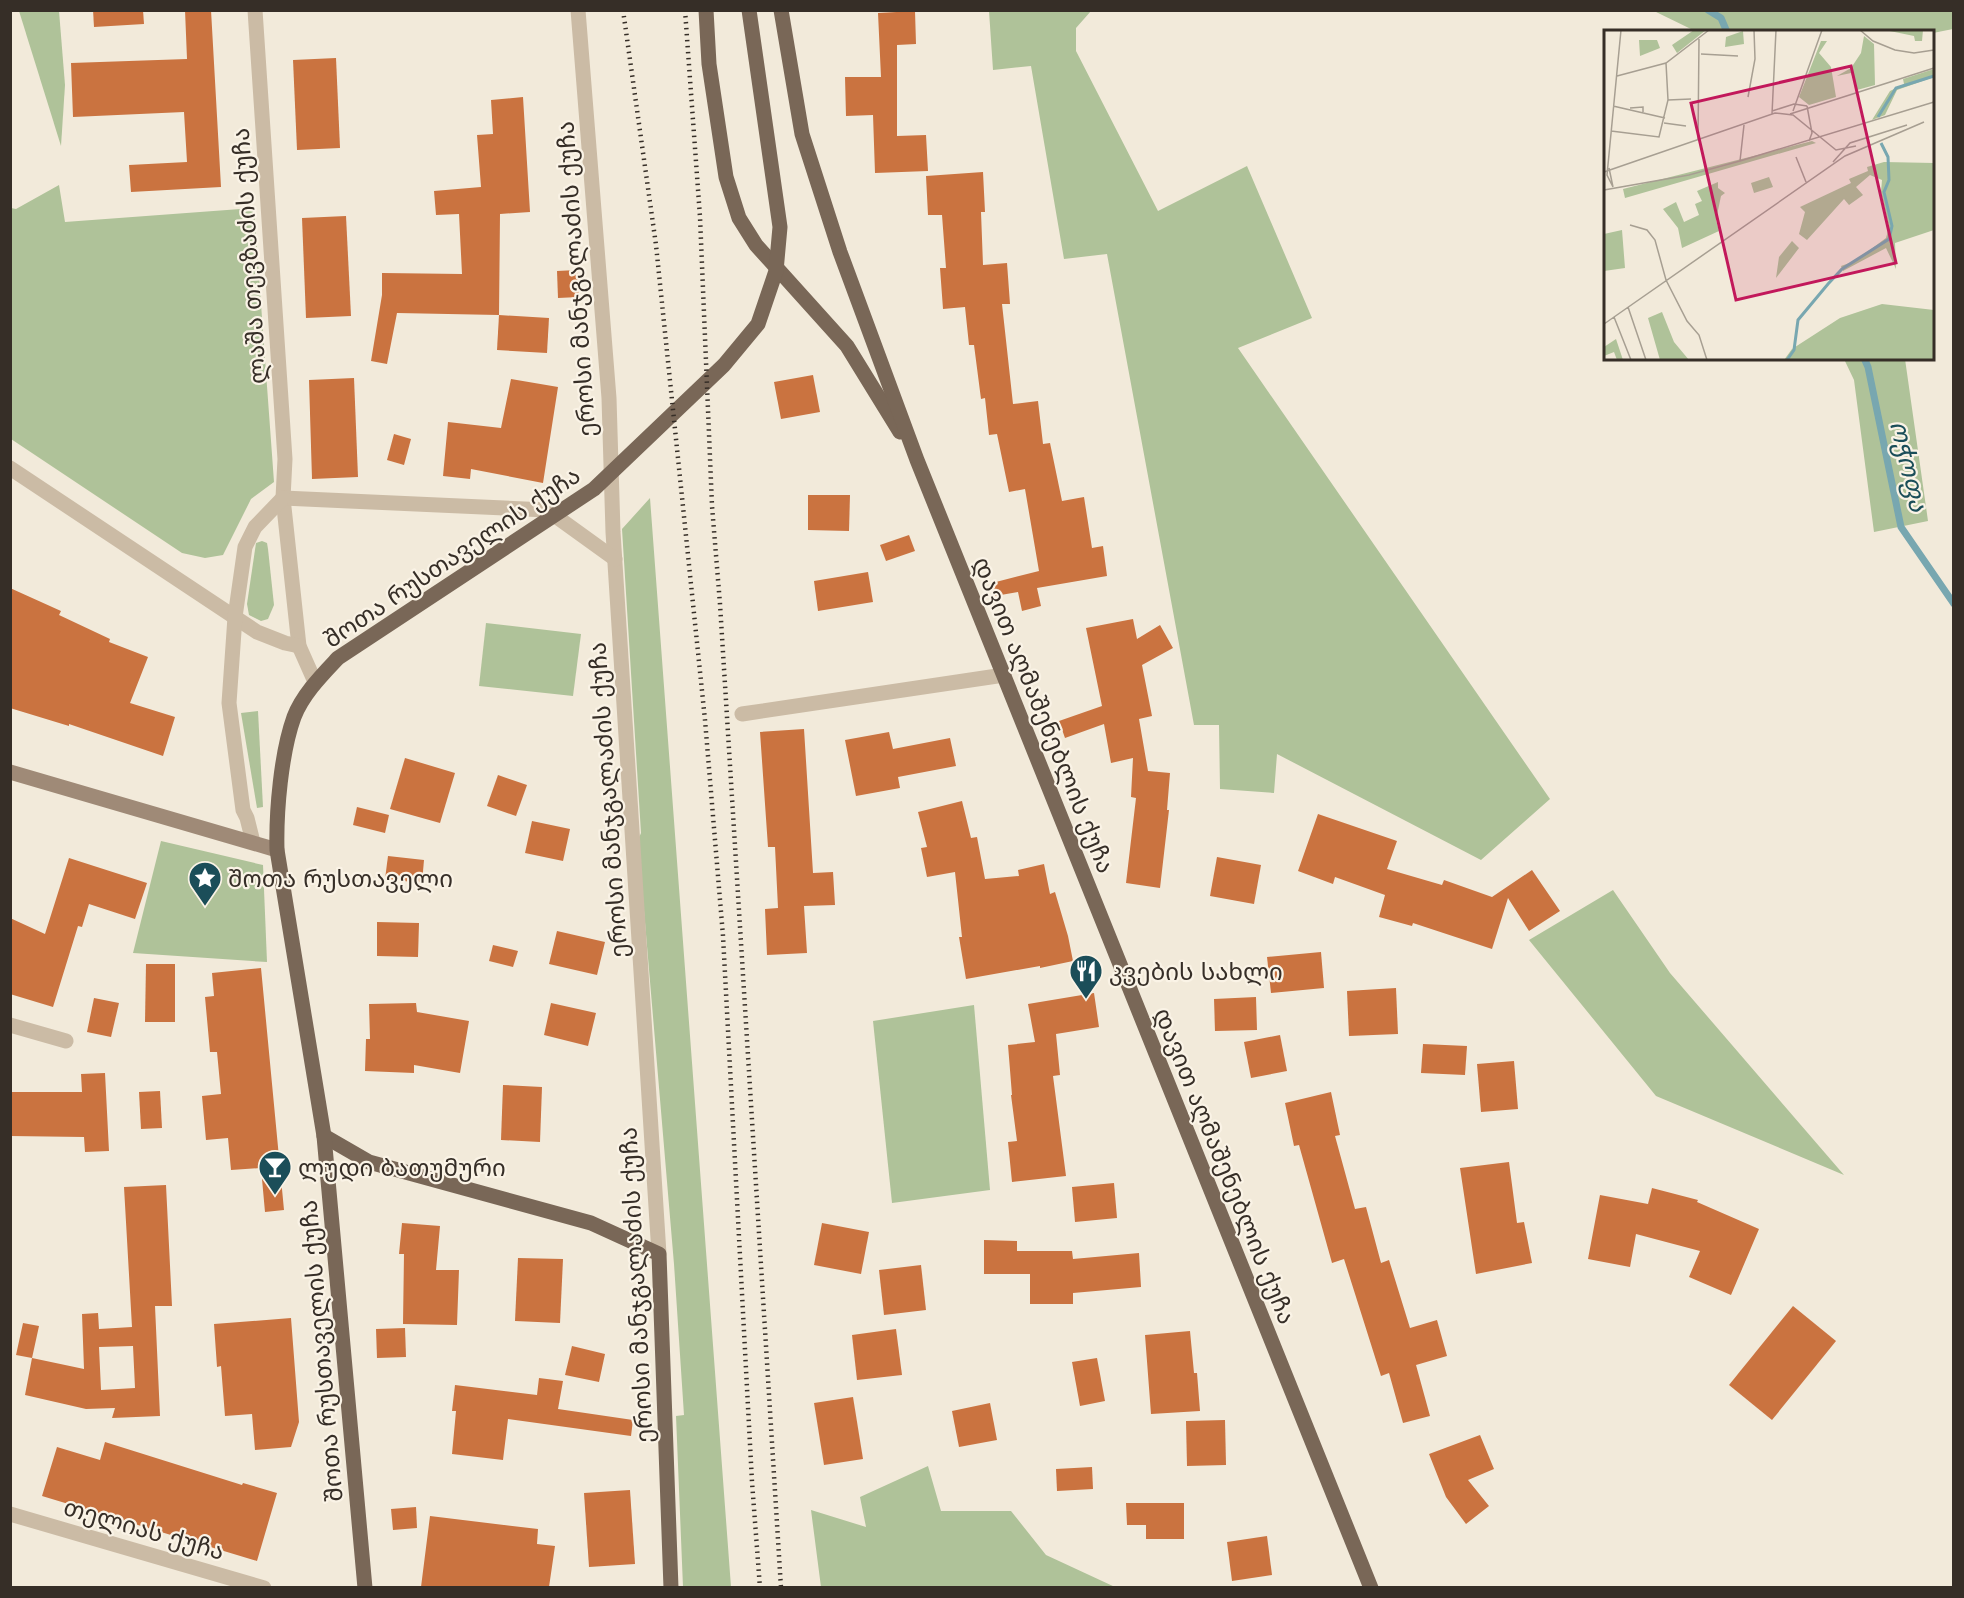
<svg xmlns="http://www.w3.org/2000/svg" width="1964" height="1598" viewBox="0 0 1964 1598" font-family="Jost,'Noto Sans Georgian',sans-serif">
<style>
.green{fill:#afc299}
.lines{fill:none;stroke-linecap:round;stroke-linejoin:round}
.stream{stroke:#78a7b0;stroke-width:7}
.building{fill:#ca7340;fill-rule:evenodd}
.street{stroke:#cbbba5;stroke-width:15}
.secondary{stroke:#9f8a77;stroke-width:15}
.primary{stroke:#796757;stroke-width:15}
.rail{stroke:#362e27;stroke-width:4.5;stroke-dasharray:1.5 4.5;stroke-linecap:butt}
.labels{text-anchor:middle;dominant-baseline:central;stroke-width:4.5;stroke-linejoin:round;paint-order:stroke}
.street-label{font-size:24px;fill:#362e27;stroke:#faf3e6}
.poi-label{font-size:24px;fill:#362e27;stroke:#faf3e6;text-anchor:start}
.water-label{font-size:26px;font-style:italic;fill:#1b4e59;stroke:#faf3e6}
.inset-river{fill:none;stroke:#78a7b0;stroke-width:3}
.inset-road{fill:none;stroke:#a79f92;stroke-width:1.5}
.view{fill:#c2185b;fill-opacity:0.15;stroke:#c2185b;stroke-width:3}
.inset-edge{fill:none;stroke:#362e27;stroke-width:3}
</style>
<rect width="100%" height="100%" fill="#f2eada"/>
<g class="green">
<path d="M19,11h40l6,74 -4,61z"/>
<path d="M989,11h102l-15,17v23l82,160 89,-45 65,152 -74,30 312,451 -69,61 -204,-106 -3,39 -54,-4 -1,-64h-25l-87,-471 -43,5 -33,-193 -38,4z"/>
<path d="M1654,11h299v18l-20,4 -1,-1 -237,-1z"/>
<path d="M59,185l6,37 189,-14 20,274 -23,17 -28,56 -18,3 -23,-5 -171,-114v-231l5,1z"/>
<path d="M1844,359h61l23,162 -54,11 -20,-152z"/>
<path d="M650,498l81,1089h-48l-7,-171 8,-1 -10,-151 -36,-424 3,-7 -19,-304z"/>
<path d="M262,541l5,2 1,6 6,56 -6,14 -7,2 -12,-6 -2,-11 9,-61z"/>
<path d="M486,623l95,11 -8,62 -94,-10z"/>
<path d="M258,711l5,96 -6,1 -16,-95z"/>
<path d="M161,841l102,24 4,97 -134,-9z"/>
<path d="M1613,890l57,83 174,202 -188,-79 -127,-156z"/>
<path d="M974,1005l16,185 -98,13 -19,-182z"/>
<path d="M928,1466l13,45h70l35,44 69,32h-294l-10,-77 55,17 -6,-30z"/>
</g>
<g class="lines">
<g class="stream">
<path d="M1708,10l13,8 6,14"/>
<path d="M1864,358l4,9 33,160 53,77"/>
</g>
</g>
<g class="building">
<path d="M93,10h50l1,14 -50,3z"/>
<path d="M185,10h26l10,177 -90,5 -2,-27 58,-3 -3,-50 -111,5 -2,-54 116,-4z"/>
<path d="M915,11l1,33 -19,1v91l29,-1 2,36 -53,2 -2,-58 -27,1 -1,-39h36l-3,-64z"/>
<path d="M336,58l4,90 -43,2 -4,-90z"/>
<path d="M523,97l7,115 -30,2 -1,101 -102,-2 -10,51 -16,-3 11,-66v-22l80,1 -3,-60 -23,1 -2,-24 47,-4 -4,-52 16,-1 -2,-34z"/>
<path d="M983,172l2,40h-4l2,53 24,-2 3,41h-8l11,100 25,-3 5,43 7,-1 12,58 22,-4 8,51 11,-2 4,30 -70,12 4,18 -19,5 -4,-19 -23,4 -3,-13 47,-12 -14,-82 -16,3 -12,-58 -8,1 -4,-37 -4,1 -7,-54h-5l-4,-38 -22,2 -3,-41h6l-4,-53h-14l-2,-39z"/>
<path d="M346,216l5,100 -45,2 -4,-100z"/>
<path d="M577,270l2,27 -21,1 -1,-27z"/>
<path d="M499,315l50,3 -2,35 -50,-3z"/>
<path d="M813,375l7,37 -39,7 -7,-37z"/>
<path d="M354,378l4,99 -46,2 -3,-99z"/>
<path d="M511,379l47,8 -15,96 -72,-14 -1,10 -27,-3 5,-54 53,6z"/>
<path d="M394,434l17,5 -7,26 -17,-5z"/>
<path d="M808,495h42l-1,36 -41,-1z"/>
<path d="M909,535l6,16 -29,10 -6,-16z"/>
<path d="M868,572l5,30 -55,9 -4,-30z"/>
<path d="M10,588l51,23 -2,4 51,24 -1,3 39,15 -18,46 45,14 -12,39 -94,-32v2l-59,-18z"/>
<path d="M1133,619l4,20 23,-14 13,23 -31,17 10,51 -13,3 9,52 22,2 -3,37h2l-9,78 -34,-5 10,-85 -5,-1 2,-39 -22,5 -7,-39 -39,14 -6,-17 43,-15 -16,-78z"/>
<path d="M804,729l9,144 20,-1 2,33 -31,1 3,47 -40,2 -2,-46 13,-1 -3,-61h-7l-8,-115z"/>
<path d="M889,732l4,17 57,-11 6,28 -58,11 2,11 -44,8 -11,-56z"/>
<path d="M405,758l50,15 -15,50 -50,-14z"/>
<path d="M498,775l29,10 -11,31 -29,-10z"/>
<path d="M962,801l9,37 6,-1 8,42 34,-3 -1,-6 26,-6 6,30 5,-2 13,44 5,25 -33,7v-2l-74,13 -7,-42h3l-7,-65 -28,5 -6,-29 6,-1 -9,-35z"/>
<path d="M357,807l32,8 -4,18 -32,-8z"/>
<path d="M1318,814l79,27 -10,28 55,16 2,-5 48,17 40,-27 28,41 -31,20 -21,-33 -16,51 -79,-26 -1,3 -33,-9 6,-22 -50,-18 -2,7 -35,-13z"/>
<path d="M532,821l38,8 -7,32 -38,-8z"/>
<path d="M388,856l36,4 -2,23 -37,-4z"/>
<path d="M1217,857l44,8 -7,39 -44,-8z"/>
<path d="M69,858l78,25 -12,36 -46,-15 -7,23 -4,-1 -25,81 -43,-13v-76l35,16z"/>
<path d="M377,922l42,1 -1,34 -41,-1z"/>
<path d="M557,931l48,11 -8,33 -48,-11z"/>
<path d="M493,945l25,6 -5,16 -24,-6z"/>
<path d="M1321,952l3,36 -53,5 -4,-36z"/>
<path d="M146,964h29v58h-30z"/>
<path d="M261,968l23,242 -19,2 -4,-44 -30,2 -3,-32 -22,2 -4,-44 19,-2 -4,-42h-7l-5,-55 9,-1 -2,-23z"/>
<path d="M1396,988l2,46 -49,2 -2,-45z"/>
<path d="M1094,993l5,34 -43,7 4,41 -7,1 13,100 -54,6 -4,-40 9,-1 -6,-46h1l-4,-50 27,-3 -7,-38z"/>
<path d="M1256,997l1,33 -42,1 -1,-32z"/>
<path d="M94,998l25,5 -8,34 -24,-5z"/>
<path d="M416,1003l1,9 52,9 -9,52 -46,-8v8l-49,-2 1,-32h4l-1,-35z"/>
<path d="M551,1003l45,10 -8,33 -44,-11z"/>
<path d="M1280,1035l7,36 -36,7 -7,-36z"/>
<path d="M1423,1044l44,2 -2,29 -44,-2z"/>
<path d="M1514,1061l4,48 -37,3 -4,-48z"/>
<path d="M105,1073l4,78 -24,1 -1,-15 -74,-1v-44h72l-1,-18z"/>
<path d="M503,1085l39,2 -2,55 -39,-2z"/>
<path d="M160,1091l2,37 -21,1 -2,-37z"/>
<path d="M1331,1092l9,43 -5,1 20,73 11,-2 15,56 8,-3 21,68 27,-8 10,36 -31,9 14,51 -27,7 -14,-50 -8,3 -37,-117 -12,4 -33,-118 -5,1 -9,-43z"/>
<path d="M1509,1162l8,61 7,-1 8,41 -56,11 -16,-106z"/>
<path d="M1114,1183l3,35 -42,4 -3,-35z"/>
<path d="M166,1185l6,121h-17l5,110 -48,2 3,-10 -29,1 -61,-14 7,-37 52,11 -2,-55 16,-1 1,16 33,-2 -8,-140zM133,1346l2,42 -34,2 -2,-43z"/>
<path d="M1652,1188l46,12 -1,2 62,27 -28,66 -42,-18 11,-26 -64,-17 -6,33 -42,-8 12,-64 48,9z"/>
<path d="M402,1223l38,3 -4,44h23l-2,55 -54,-1 1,-70h-5z"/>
<path d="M822,1223l47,9 -8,42 -47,-9z"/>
<path d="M984,1240l33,1v10h55l1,8 66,-6 2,34 -68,6v11h-43v-30h-46z"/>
<path d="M518,1258l45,1 -3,64 -45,-2z"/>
<path d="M921,1265l5,45 -42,5 -5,-45z"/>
<path d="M1793,1306l43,35 -64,79 -43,-35z"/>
<path d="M291,1318l8,104 -8,25 -36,3 -3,-36 -27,2 -4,-50 -4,1 -3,-43z"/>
<path d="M23,1323l16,3 -7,32 -16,-3z"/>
<path d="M405,1328l1,29 -29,1 -1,-29z"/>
<path d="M896,1329l6,46 -45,5 -5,-45z"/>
<path d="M1190,1331l4,42h3l3,38 -49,3 -6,-79z"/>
<path d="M572,1346l33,8 -6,28 -34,-7z"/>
<path d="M1097,1358l8,43 -25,5 -8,-44z"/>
<path d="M539,1378l24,3 -5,28 75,11 -2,16 -123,-17 -5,41 -51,-6 4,-43h-4l3,-26 82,10z"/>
<path d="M853,1397l10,62 -39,6 -10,-62z"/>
<path d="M990,1403l7,37 -38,7 -7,-36z"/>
<path d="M1225,1420l1,45 -39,1 -1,-45z"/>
<path d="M1480,1435l14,34 -26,11 21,26 -23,18 -20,-27 -17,-43z"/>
<path d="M105,1442l137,43 1,-2 34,10 -20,68 -215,-65 15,-49 43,13z"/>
<path d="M1092,1467l1,22 -36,2 -1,-22z"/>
<path d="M630,1490l5,74 -46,3 -5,-74z"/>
<path d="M1126,1503h58v36h-38v-14h-19z"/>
<path d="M416,1507l1,21 -24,2 -2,-21z"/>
<path d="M430,1516l108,13 -1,15 18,2 -6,41h-128z"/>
<path d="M1267,1536l5,39 -40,6 -5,-39z"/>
</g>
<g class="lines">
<g class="street">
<path d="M255,10l30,449 -2,39 16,148 16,36"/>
<path d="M578,10l31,388 4,134 46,722"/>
<path d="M10,468l247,164 28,11 14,3"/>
<path d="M283,498l264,12 68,49"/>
<path d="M742,714l262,-39"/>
<path d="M253,842l-6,-24 -4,-8 -14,-107 6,-86 10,-70 10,-20 28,-29"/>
<path d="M10,1025l56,16"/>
<path d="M10,1514l254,74"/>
</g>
<path class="secondary" d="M10,772l267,78"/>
<g class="primary">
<path d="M706,10l3,54 17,113 13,41 17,27 91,101 53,86"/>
<path d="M781,10l21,124 38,118 77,208 454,1128"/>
<path d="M324,1136l45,26 222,61 68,31 12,334"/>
<path d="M365,1588l-41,-452 -47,-286c-1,-38 4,-97 17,-133 9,-23 28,-42 44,-59l256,-169 130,-124 34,-41 18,-53 4,-44 -31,-217"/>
</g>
<g class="rail">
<path d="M623,10l33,235 49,475 18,216 29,546 8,106"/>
<path d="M685,10l15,207 12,289 8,98 61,984"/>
</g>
</g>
<defs>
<g id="sight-pin" transform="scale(1.725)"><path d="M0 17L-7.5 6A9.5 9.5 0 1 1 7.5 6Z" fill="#1b4e59" stroke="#faf3e6"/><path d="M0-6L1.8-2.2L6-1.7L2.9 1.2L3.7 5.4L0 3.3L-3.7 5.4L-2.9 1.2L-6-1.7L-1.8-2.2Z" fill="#fff"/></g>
<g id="restaurant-pin" transform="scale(1.725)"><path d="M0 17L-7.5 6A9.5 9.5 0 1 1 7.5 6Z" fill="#1b4e59" stroke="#faf3e6"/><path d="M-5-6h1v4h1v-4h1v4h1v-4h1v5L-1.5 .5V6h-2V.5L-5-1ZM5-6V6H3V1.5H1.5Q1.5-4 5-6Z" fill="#fff"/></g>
<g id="bar-pin" transform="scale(1.725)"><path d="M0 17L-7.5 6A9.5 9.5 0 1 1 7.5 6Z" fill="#1b4e59" stroke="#faf3e6"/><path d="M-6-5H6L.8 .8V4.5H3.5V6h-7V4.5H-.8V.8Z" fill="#fff"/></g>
</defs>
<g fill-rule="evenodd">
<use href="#sight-pin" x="205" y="878"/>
<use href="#restaurant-pin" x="1086" y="971"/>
<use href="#bar-pin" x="275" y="1167"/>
</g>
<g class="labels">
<g class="street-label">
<text transform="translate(249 256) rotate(-94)">ლაშა თევზაძის ქუჩა</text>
<text transform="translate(576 279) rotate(-94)">ეროსი მანჯგალაძის ქუჩა</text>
<text transform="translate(452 557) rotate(-34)">შოთა რუსთაველის ქუჩა</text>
<text transform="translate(1044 715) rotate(68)">დავით აღმაშენებლის ქუჩა</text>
<text transform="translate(608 800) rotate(-94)">ეროსი მანჯგალაძის ქუჩა</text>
<text transform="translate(1225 1166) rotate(68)">დავით აღმაშენებლის ქუჩა</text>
<text transform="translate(636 1285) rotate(-93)">ეროსი მანჯგალაძის ქუჩა</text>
<text transform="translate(321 1351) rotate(-95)">შოთა რუსთაველის ქუჩა</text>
<text transform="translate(144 1529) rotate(16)">თელიას ქუჩა</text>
</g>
<g class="poi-label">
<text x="228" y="878">შოთა რუსთაველი</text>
<text x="1109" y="971">კვების სახლი</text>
<text x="298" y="1167">ლუდი ბათუმური</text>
</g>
<g class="water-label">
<text transform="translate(1909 466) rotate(77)">ოჭოფა</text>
</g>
</g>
<g transform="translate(1604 30)">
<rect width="330" height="330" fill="#f2eada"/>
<path d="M90,0h12l-29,23 -5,-8zM281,0h38l-1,11h-7l-1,-5zM139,1l1,13 -19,3 1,-10zM260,6l10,8 1,41 -18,5 -6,-17 -14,3 14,-8 10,-15zM35,10h18l3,8 -20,8zM217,11h6l-8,12 12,14 5,30 -27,8 -10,-8zM330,39v8l-37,13 -12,25 -13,5 18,-29 14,-7 -1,-5zM208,111l4,2 -191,55 -2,-9zM280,132l50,1v67l-39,13 1,26 -10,-21 -43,23 -2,-5 14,-5 31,-23 3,-11 -8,-35 1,-12 -12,-5 -14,12 7,8 -14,10 -5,-6 -37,41 -8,-6 6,-22 -5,-5 51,-24 -2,-4 19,-8 -1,-4zM165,147l4,10 -19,6 -3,-10zM114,152v6l7,5 -4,3 -5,24 3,11 -37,17 -4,-20 -15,-19 13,-7 8,20 15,-7 -4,-11 7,-3 -5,-10zM18,200l3,38 -21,3v-37zM188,211l7,7 -23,30 3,-21zM278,274l52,6v50h-150l8,-11 48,-31zM58,282l12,30 15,18h-29l-12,-42zM12,309l7,21h-6l-3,-8 -10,4v-9z" fill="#afc299"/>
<path class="inset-river" d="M274,87l18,-29 38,-12M183,330l7,-10 4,-30 30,-36 14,-15 47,-30 3,-13 -8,-34 5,-12 -1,-23 -7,-14"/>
<path class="inset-road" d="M256,0l13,11 22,9 19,3 20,-3M97,24l37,2M13,46l49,-13 43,-33M144,67l7,-38 -1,-29M64,70l23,-1M9,76l52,12M203,76l5,27 -3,8M26,78l13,-1v5M168,81l22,-7 13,2M189,81l29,-81M168,84l4,-84M186,84l144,-46M60,93l22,3M7,101l48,6 9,-37 -2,-37M94,110l1,-101M192,127l10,25M136,131l194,-59M229,132l17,-19 57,-18M5,138l4,19M0,142l171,-59 18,2 43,35 20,-4M9,157l-6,-12 14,-145M0,160l85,-15 51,-14 4,-36M26,195l17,5 8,10 11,40 21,41 12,14 8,25M24,277l18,53M10,287l17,43M0,294l241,-168 79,-34"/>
<path class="view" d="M247,36l45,197 -160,37 -45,-197z"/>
<rect width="330" height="330" class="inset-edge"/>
</g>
<rect width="1964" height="1598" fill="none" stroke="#362e27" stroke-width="24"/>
</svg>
